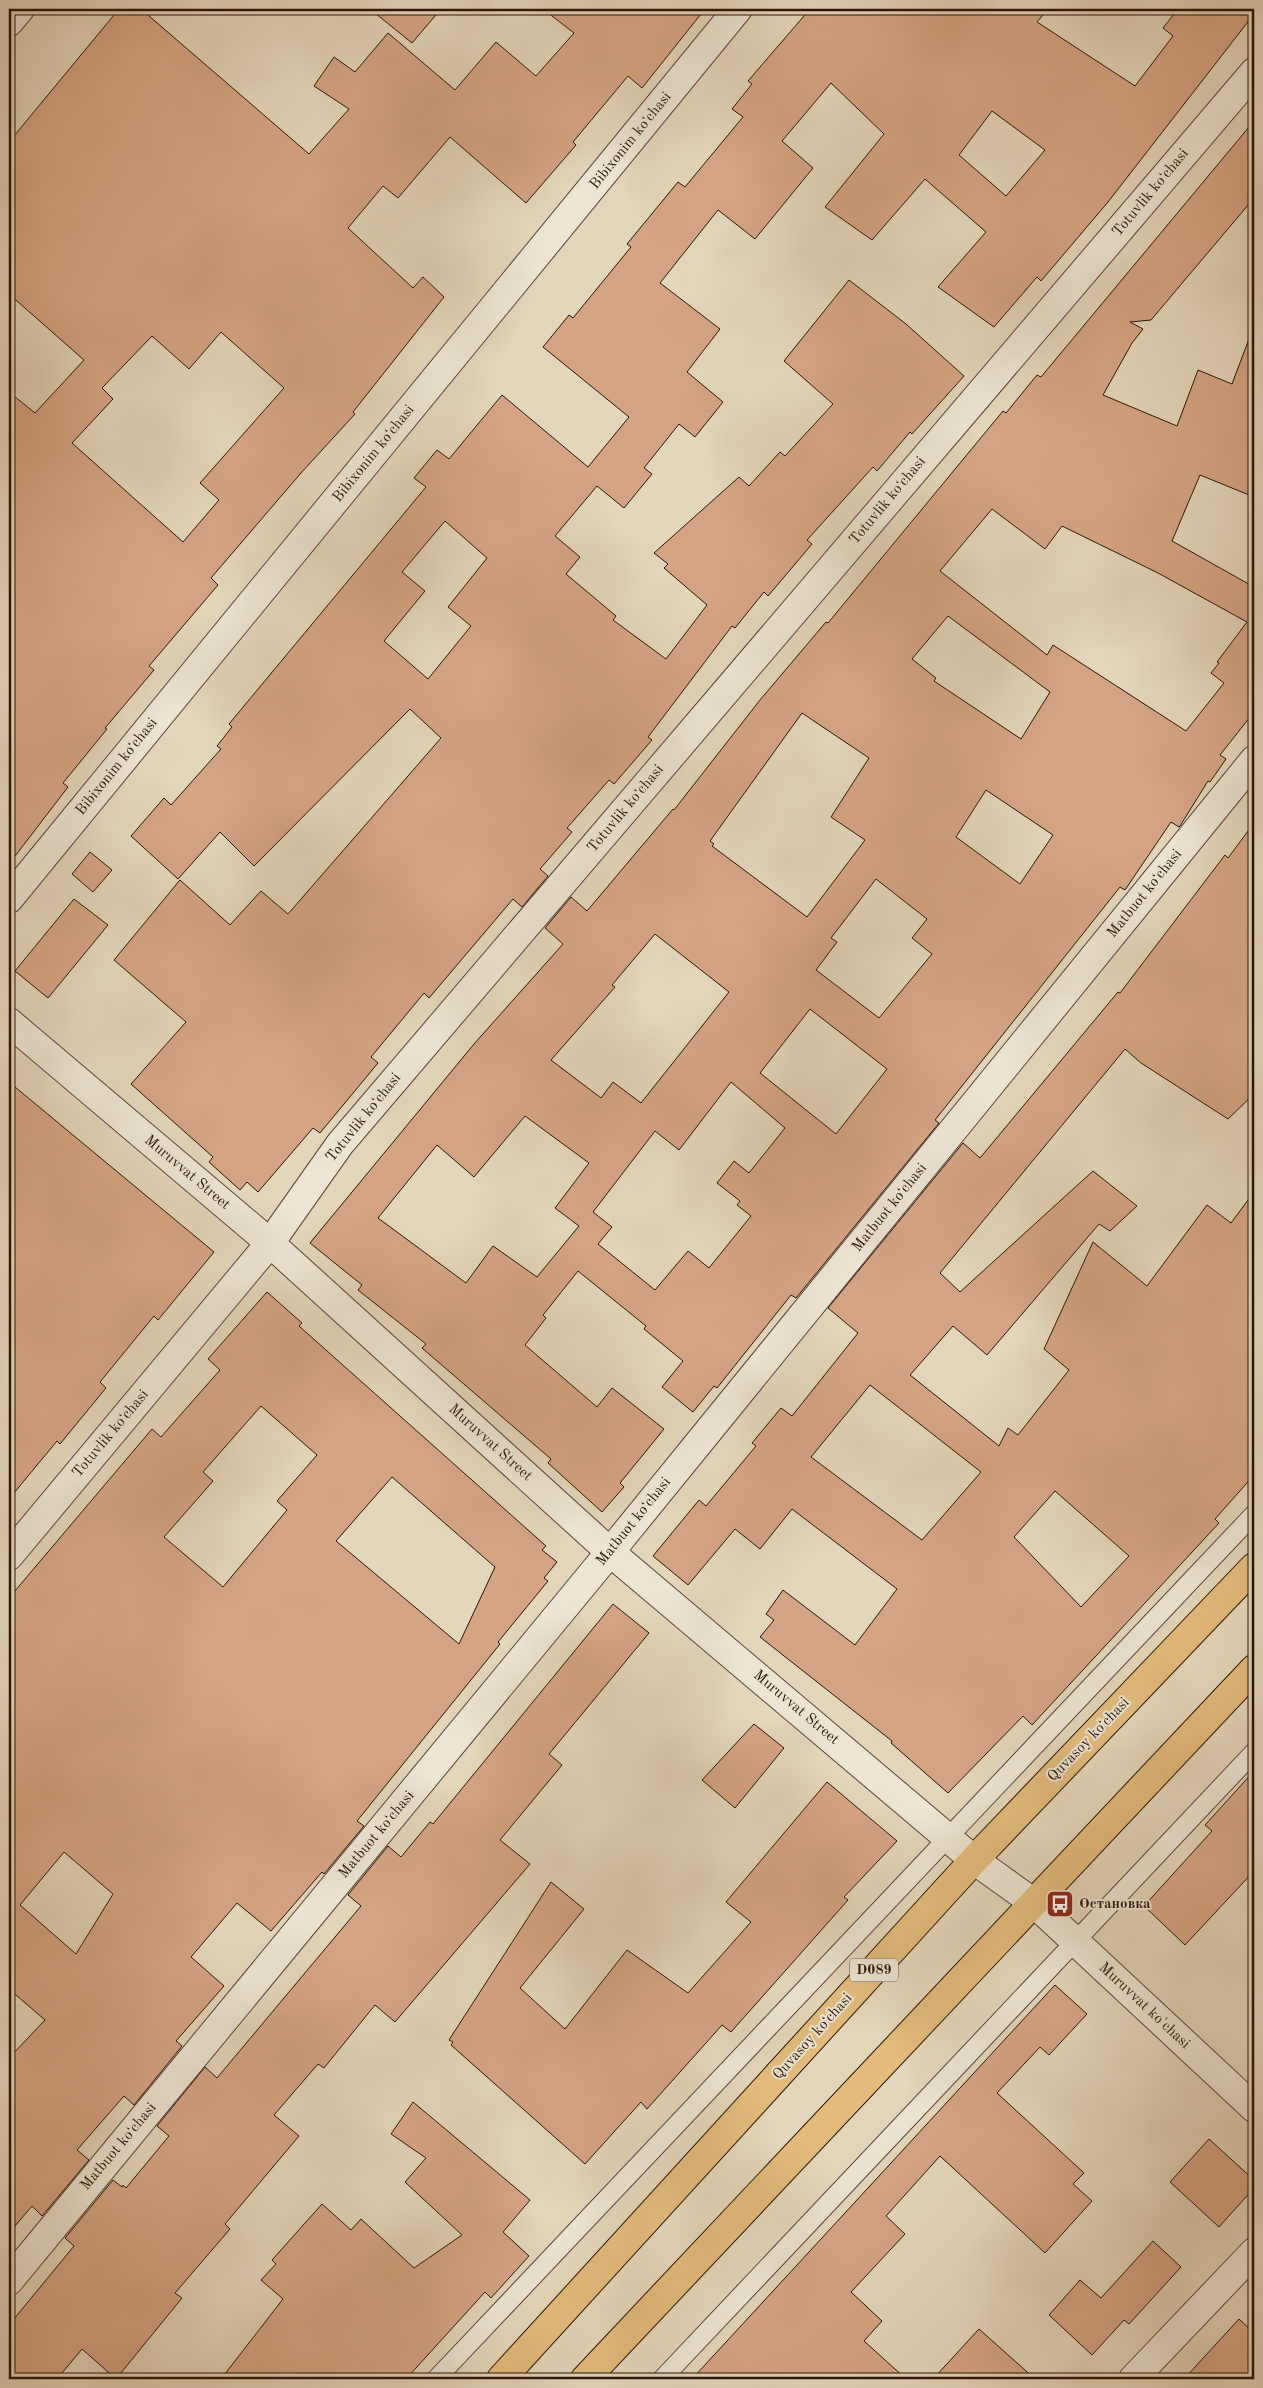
<svg xmlns="http://www.w3.org/2000/svg" width="1263" height="2388" viewBox="0 0 1263 2388" font-family="'Old Standard TT',serif">
<style>
.building{fill:#d4a585;stroke:#2b1408;fill-rule:evenodd}
.lines{fill:none;stroke-linecap:round;stroke-linejoin:round}
.service-casing{stroke:#594434;stroke-width:20}
.minor-casing{stroke:#594434;stroke-width:30}
.primary-casing{stroke:#2b1408;stroke-width:30}
.service{stroke:#ede4d2;stroke-width:18}
.minor{stroke:#ede4d2;stroke-width:28}
.primary{stroke:#e2bb7d;stroke-width:28}
.labels{text-anchor:middle;dominant-baseline:central;stroke-width:4;stroke-linejoin:round;paint-order:stroke}
.shield{fill:#ede4d2;stroke:#655245;stroke-width:1}
.shield-label{font-size:14px;font-weight:bold;fill:#2b1408}
.street-label{font-size:15px;fill:#2b1408;stroke:#ede4d2}
.poi-label{font-size:15px;font-weight:bold;fill:#2b1408;stroke:#ede4d2;text-anchor:start}
</style>
<rect width="100%" height="100%" fill="#e4d6ba"/>
<filter id="stains"><feTurbulence type="fractalNoise" baseFrequency=".004" numOctaves="4"/><feColorMatrix values="0 0 0 0 .2 0 0 0 0 .09 0 0 0 0 .02 0 0 0 .5 -.17"/></filter>
<radialGradient id="worn" r=".72"><stop offset=".6" stop-color="#630" stop-opacity="0"/><stop offset="1" stop-color="#630" stop-opacity=".3"/></radialGradient>
<g class="building">
<path d="M119,9h22l168,145 40,-45 -35,-23 20,-29 21,15 33,-39 67,57 41,-48 40,34 38,-43 -31,-24h162l-63,79 -14,-12 -55,66 3,3 -50,58 -76,-66 -52,61 -15,-12 -35,42 65,60 10,-11 21,20 -91,115 2,2 -54,59 -90,105 7,7 -69,81 5,4 -49,58 2,1 -44,54 5,4 -59,77v-472l26,21 49,-53 -75,-66v-152zM221,332l63,56 -84,95 19,17 -36,42 -111,-99 41,-44 -11,-11 50,-52 37,33z"/>
<path d="M370,9h71l-29,34z"/>
<path d="M810,9h238l-11,13 98,64 38,-50 -10,-8 15,-19h76v5l-146,188 -67,79 -4,-4 -43,50 -56,-40 48,-55 -61,-53 -53,61 -47,-33 59,-73 -53,-51 -49,58 31,27 -58,71 -37,-29 -58,73 60,46 -33,43 36,30 -28,35 -16,-13 -35,44 8,6 -28,34 -27,-22 -42,50 25,21 -14,17 50,42 -3,4 53,39 41,-54 -43,-37 4,-4 -14,-11 85,-76 10,9 31,-34 5,4 48,-52 -49,-43 65,-81 57,44 58,52 -52,58 -2,-2 -33,39 -4,-4 -66,73 5,4 -44,52 -4,-4 -29,36 -3,-2 -84,111 4,3 -38,44 -5,-4 -42,48 5,4 -32,37 8,7 -26,31 -9,-8 -84,99 -5,-5 -53,64 7,6 -58,70 -7,-5 -55,64 -11,-10 -7,8 -31,-28 4,-5 -82,-73 55,-62 -72,-62 66,-80 50,45 31,-34 27,23 153,-176 -31,-29 -156,157 -34,-34 -42,47 -47,-43 33,-38 7,7 50,-56 -4,-3 15,-19 -3,-3 197,-237 -12,-9 23,-28 12,9 53,-64 86,72 41,-50 -86,-70 26,-32 4,3 58,-71 -4,-3 51,-62 7,5 58,-70 -11,-8 20,-25 -4,-3zM992,111l53,39 -39,46 -47,-41zM445,521l42,37 -39,49 23,19 -43,53 -44,-38 41,-50 -23,-19z"/>
<path d="M1254,121v77l-103,122 -21,2 13,7 -11,14 -29,52 74,31 21,-56 34,14 20,-53h2v166l-54,-22 -28,66 82,46v125l-34,43 6,4 -16,23 -2,-1 -28,45 -1,1 -8,-5 -46,68 -5,-3 -185,233 4,3 -143,175 -5,-3 -74,93 -3,-2 -21,26 -31,-25 21,-26 -39,-32 2,-3 -68,-55 -35,44 3,3 -21,27 72,62 15,-19 52,41 -44,54 4,4 -22,25 -54,-49 3,-4 -129,-111 4,-4 -68,-54 4,-5 -52,-42 164,-199 89,-100 -18,-16 26,-31 16,14 86,-102 1,1 86,-110 66,-78 2,1 175,-212 3,2 31,-38 4,2zM992,509l53,40 17,-23 96,47 89,49 -30,40 2,1 -8,10 13,10 -38,48 -133,-86 -6,10 -107,-84zM948,616l102,76 -29,47 -87,-58 2,-3 -24,-19zM802,713l67,45 -38,59 34,23 -58,77 -95,-71 2,-2 -4,-3zM986,790l67,45 -33,49 -64,-47zM876,879l51,40 -15,19 20,16 -53,64 -63,-48 21,-28 -6,-4zM655,934l74,58 -88,111 -28,-21 -12,16 -50,-38 64,-73 -3,-2zM810,1009l77,60 -51,65 -76,-61zM731,1082l54,46 -36,45 -15,-12 -17,22 23,18 -3,4 14,11 -42,52 -21,-17 -33,39 -57,-46 14,-17 -19,-15 62,-81 24,19zM525,1116l64,47 -34,45 24,18 -42,51 -44,-31 -27,37 -88,-65 59,-73 37,32z"/>
<path d="M1254,823v127l-3,4 3,2v138l-26,25 -87,-56 -16,-14 -185,224 20,19 133,-121 44,35 -27,25 -11,-7 -112,131 -34,-29 -43,49 89,71 9,-18 10,7 51,-65 -25,-21 49,-107 54,44 60,-81 24,18 23,-31v283l-39,44 4,4 -187,202 -9,-9 -75,77 -57,-50 1,-2 -132,-104 14,-17 -8,-6 17,-24 72,55 42,-56 -105,-80 -32,40 -25,-20 -47,56 -35,-29 46,-56 7,6 50,-60 -4,-3 29,-35 11,8 66,-83 -30,-25 135,-165 17,15 138,-166 2,1 105,-138 3,3zM870,1385l111,87 -59,68 -111,-83zM1055,1491l74,65 -48,51 -67,-70z"/>
<path d="M90,852l22,18 -19,22 -21,-18z"/>
<path d="M74,899l34,26 -60,73 -33,-27z"/>
<path d="M9,1082l205,170 -56,68 -4,-4 -54,66 6,6 -46,56 -3,-3 -48,58z"/>
<path d="M267,1292l35,31 -3,3 247,220 -4,4 15,12 -13,16 4,3 -50,61 2,2 -143,177 7,5 -40,48 -2,-2 -51,59 -34,-28 -46,54 33,29 -48,55 6,5 -48,59 -10,-9 -47,54 12,10 -47,56 -10,-10 -23,27v-175l36,-38 -36,-31v-391l143,-169 9,8 59,-67 -12,-11zM261,1406l56,49 -40,46 10,9 -64,77 -59,-50 49,-56 -10,-9zM392,1477l103,90 -36,77 -123,-103zM64,1852l49,42 -37,60 -56,-49z"/>
<path d="M613,1604l36,29 -100,121 13,11 -62,75 30,24 -135,158 -20,-17 -51,63 -6,-4 -44,51 25,21 -74,88 5,5 -55,64 7,5 -66,81 -34,-30 -25,30h-48v-54l65,-79 -9,-8 48,-58 9,7 1,-2 3,3 43,-52 -12,-10 48,-59 12,11 144,-172 -13,-11 40,-49 13,11 29,-35 3,2z"/>
<path d="M754,1724l30,24 -49,60 -33,-28z"/>
<path d="M1254,1771v100l-69,74 -41,-39 68,-75 -7,-6z"/>
<path d="M827,1782l70,59 -53,56 4,3 -117,132 -9,-7 -75,84 -6,-7 -56,62 -134,-119 2,-3 -4,-2 102,-158 33,27 -64,79 45,41 62,-79 61,43 63,-71 -25,-20z"/>
<path d="M1055,1985l32,29 -38,41 -9,-8 -43,46 87,80 -11,11 19,17 -47,52 -105,-97 -54,60 19,18 -54,58 31,29 -18,20 42,38h-214z"/>
<path d="M413,2102l117,98 -27,32 26,24 -38,42 -6,-6 -79,87h-185l62,-80 -22,-19 15,-16 -4,-4 50,-56 29,26 10,-11 53,49 48,-33 -57,-53 21,-24 -35,-24z"/>
<path d="M1209,2139l45,41v8l-35,39 -49,-45z"/>
<path d="M1153,2241l28,26 -52,57 -5,-4 -32,35 -43,-40 31,-35 21,18z"/>
<path d="M1239,2319l15,14v46h-70z"/>
<path d="M979,2329l56,50h-102z"/>
</g>
<g class="lines">
<g class="service-casing">
<g id="service">
<path d="M436,2379l818,-865"/>
<path d="M662,2379l592,-627"/>
</g>
</g>
<g class="minor-casing">
<g id="minor">
<path d="M9,22l11,-13"/>
<path d="M9,899l729,-890"/>
<path d="M9,1022l261,221 340,309 364,308 60,43 220,205"/>
<path d="M9,1556l261,-313 70,-99 914,-1072"/>
<path d="M9,2281l601,-729 644,-792"/>
<path d="M1133,2379l121,-127"/>
</g>
</g>
<g class="primary-casing">
<g id="primary">
<path d="M501,2379l473,-519 280,-293"/>
<path d="M585,2379l669,-710"/>
</g>
</g>
<use href="#service" class="service"/>
<use href="#minor" class="minor"/>
<use href="#primary" class="primary"/>
</g>
<defs>
<g id="bus-square" transform="scale(1.4375)"><rect x="-9" y="-9" width="18" height="18" rx="4" fill="#8f2418" stroke="#ede4d2"/><path d="M-5-6H5V4H4V6H2V4H-2V6H-4V4H-5ZM-3.5-4V0h7V-4ZM-3.5 1.2v1.5H-2V1.2ZM2 1.2v1.5H3.5V1.2Z" fill="#fff"/></g>
</defs>
<g fill-rule="evenodd">
<use href="#bus-square" x="1060" y="1904"/>
</g>
<g class="labels">
<rect class="shield" x="850" y="1958.5" width="48" height="23" rx="4"/>
<g class="shield-label">
<text x="874" y="1970">D089</text>
</g>
<g class="street-label">
<text transform="translate(631 141) rotate(-51)">Bibixonim koʻchasi</text>
<text transform="translate(1151 193) rotate(-50)">Totuvlik koʻchasi</text>
<text transform="translate(374 454) rotate(-51)">Bibixonim koʻchasi</text>
<text transform="translate(888 501) rotate(-50)">Totuvlik koʻchasi</text>
<text transform="translate(117 767) rotate(-51)">Bibixonim koʻchasi</text>
<text transform="translate(626 809) rotate(-50)">Totuvlik koʻchasi</text>
<text transform="translate(1145 894) rotate(-51)">Matbuot koʻchasi</text>
<text transform="translate(364 1118) rotate(-51)">Totuvlik koʻchasi</text>
<text transform="translate(187 1173) rotate(40)">Muruvvat Street</text>
<text transform="translate(890 1208) rotate(-51)">Matbuot koʻchasi</text>
<text transform="translate(111 1434) rotate(-50)">Totuvlik koʻchasi</text>
<text transform="translate(490 1443) rotate(42)">Muruvvat Street</text>
<text transform="translate(634 1522) rotate(-51)">Matbuot koʻchasi</text>
<text transform="translate(796 1708) rotate(40)">Muruvvat Street</text>
<text transform="translate(1089 1740) rotate(-46)">Quvasoy koʻchasi</text>
<text transform="translate(377 1835) rotate(-50)">Matbuot koʻchasi</text>
<text transform="translate(1144 2006) rotate(43)">Muruvvat ko'chasi</text>
<text transform="translate(813 2037) rotate(-48)">Quvasoy koʻchasi</text>
<text transform="translate(119 2147) rotate(-50)">Matbuot koʻchasi</text>
</g>
<g class="poi-label">
<text x="1079" y="1904">Остановка</text>
</g>
</g>
<rect width="1263" height="2388" fill="none" stroke="#e4d6ba" stroke-width="30"/>
<rect x="10" y="10" width="1243" height="2368" fill="none" stroke="#2b1408" stroke-width="2.5"/>
<rect x="15" y="15" width="1233" height="2358" fill="none" stroke="#2b1408"/>
<rect width="100%" height="100%" filter="url(#stains)"/>
<rect width="100%" height="100%" fill="url(#worn)"/>
</svg>
